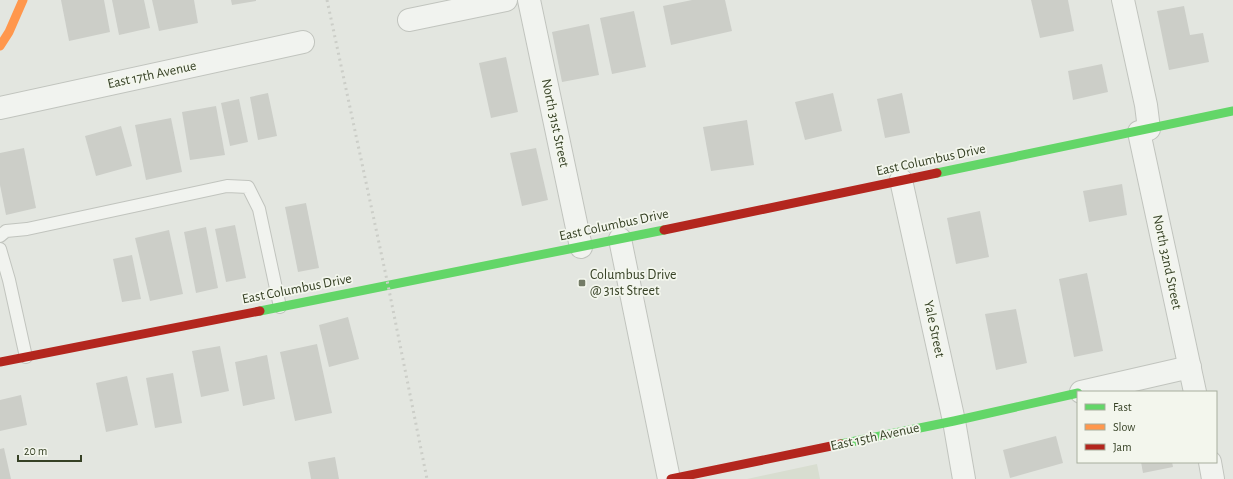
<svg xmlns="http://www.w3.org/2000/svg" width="1233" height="479" viewBox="0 0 1233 479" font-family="'Alegreya Sans',sans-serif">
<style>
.built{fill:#d8ddd0}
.building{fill:#cccec8}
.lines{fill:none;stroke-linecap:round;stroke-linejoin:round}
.lane-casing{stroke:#c1c4be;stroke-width:14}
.street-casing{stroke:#c1c4be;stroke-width:24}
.lane{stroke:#f1f3ef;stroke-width:12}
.street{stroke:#f1f3ef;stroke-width:22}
.fast{stroke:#63d668;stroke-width:9}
.slow{stroke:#ff974d;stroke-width:9}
.jam{stroke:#b3261e;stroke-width:9}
.rail{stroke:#cccec8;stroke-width:3;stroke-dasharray:2 4;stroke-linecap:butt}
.poi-dot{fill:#737b66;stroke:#f3f6ed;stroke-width:1.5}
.labels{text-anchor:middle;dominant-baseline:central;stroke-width:3.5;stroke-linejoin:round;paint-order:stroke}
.street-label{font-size:14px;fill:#364125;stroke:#f3f6ed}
.poi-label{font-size:14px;fill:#364125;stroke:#f3f6ed;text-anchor:start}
</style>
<rect width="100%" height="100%" fill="#e3e6e0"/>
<path class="built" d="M817,464l3,15h-73z"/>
<g class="building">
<path d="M61,0h43l6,32 -41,9z"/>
<path d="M112,0h32l6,28 -31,7z"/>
<path d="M152,0h42l4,23 -39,8z"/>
<path d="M231,0h25v1l-24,4z"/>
<path d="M692,0h33l7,31 -61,14 -8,-39z"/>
<path d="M1031,0h37l6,31 -34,7z"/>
<path d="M1184,6l6,29 13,-2 6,29 -40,8 -12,-59z"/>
<path d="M634,11l12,56 -34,7 -12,-56z"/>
<path d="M589,24l10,51 -37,7 -10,-50z"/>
<path d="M506,57l12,55 -27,6 -12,-55z"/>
<path d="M1102,64l6,28 -35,8 -5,-29z"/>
<path d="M268,93l9,43 -19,4 -8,-43z"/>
<path d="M833,93l9,38 -37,9 -10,-38z"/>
<path d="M902,93l8,40 -25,5 -8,-39z"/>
<path d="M239,99l9,43 -18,4 -9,-43z"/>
<path d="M216,106l9,49 -35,5 -8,-48z"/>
<path d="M171,118l11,54 -36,8 -11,-55z"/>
<path d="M747,120l7,45 -43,6 -8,-44z"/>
<path d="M121,126l11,40 -36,10 -11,-40z"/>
<path d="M24,148l12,60 -30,7 -6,-30v-32z"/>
<path d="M536,148l12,52 -26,6 -12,-53z"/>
<path d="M1122,184l5,31 -38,7 -6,-31z"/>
<path d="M306,203l13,65 -21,4 -13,-65z"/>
<path d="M980,211l9,46 -33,7 -9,-46z"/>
<path d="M235,225l11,53 -20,4 -11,-53z"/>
<path d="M206,227l12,61 -22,5 -12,-61z"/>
<path d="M169,230l14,64 -33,7 -15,-63z"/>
<path d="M132,255l9,44 -19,3 -9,-43z"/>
<path d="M1087,273l16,78 -29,6 -15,-78z"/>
<path d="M1016,309l11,54 -31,7 -11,-56z"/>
<path d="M348,317l11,42 -30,8 -10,-42z"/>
<path d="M317,344l15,69 -37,8 -15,-69z"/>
<path d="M220,346l9,45 -28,6 -9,-46z"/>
<path d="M267,355l8,44 -32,7 -8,-44z"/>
<path d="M173,373l9,50 -27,5 -9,-50z"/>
<path d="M127,376l11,49 -32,7 -10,-49z"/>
<path d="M21,395l6,30 -27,6v-31z"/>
<path d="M1056,436l7,27 -53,15 -7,-28z"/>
<path d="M4,448l7,31h-11v-30z"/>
<path d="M335,457l4,22h-28l-3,-17z"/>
<path d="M1141,462h31l1,5 -30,6z"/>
</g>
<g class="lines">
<g class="lane-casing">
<g id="lane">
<path d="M0,236l6,-5 21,-2 200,-43 21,1 11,22 21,98"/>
<path d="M0,249l9,31 17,77"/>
</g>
</g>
<g class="street-casing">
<g id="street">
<path d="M529,0l52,247"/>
<path d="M1123,0l23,105 3,24"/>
<path d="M409,20l97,-20"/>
<path d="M0,108l303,-66"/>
<path d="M1139,132l56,260"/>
<path d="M901,180l53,241 10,58"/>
<path d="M620,239l49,240"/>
<path d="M1081,392l109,-25"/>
<path d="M1210,462l3,17"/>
</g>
</g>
<use href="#lane" class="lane"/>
<use href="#street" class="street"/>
<g class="fast">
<path d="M937,173l296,-62"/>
<path d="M260,311l404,-81"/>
<path d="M841,444l113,-23 124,-28"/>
</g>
<path class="slow" d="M0,46l9,-14 14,-32"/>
<g class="jam">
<path d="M664,230l273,-57"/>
<path d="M0,362l260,-51"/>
<path d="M671,479l170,-35"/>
</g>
<path class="rail" d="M327,0l61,285 39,194"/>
</g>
<rect class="poi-dot" x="578" y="279" width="8" height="8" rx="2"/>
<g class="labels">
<g class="street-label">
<text transform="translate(152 75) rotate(-12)">East 17th Avenue</text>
<text transform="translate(555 123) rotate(78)">North 31st Street</text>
<text transform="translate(931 160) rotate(-12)">East Columbus Drive</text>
<text transform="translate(614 225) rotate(-12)">East Columbus Drive</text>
<text transform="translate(1167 262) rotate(78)">North 32nd Street</text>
<text transform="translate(297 289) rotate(-11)">East Columbus Drive</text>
<text transform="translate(934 329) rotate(78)">Yale Street</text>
<text transform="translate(875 437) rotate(-12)">East 15th Avenue</text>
</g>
<g class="poi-label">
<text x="590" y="275">Columbus Drive<tspan x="590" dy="16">@ 31st Street</tspan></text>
</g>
</g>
<rect x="1077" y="391" width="140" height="72" fill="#f3f6ed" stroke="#a7ae9d"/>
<rect x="1085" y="404" width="20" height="6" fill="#63d668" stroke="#a7ae9d"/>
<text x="1113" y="411" font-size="12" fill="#364125">Fast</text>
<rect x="1085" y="424" width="20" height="6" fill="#ff974d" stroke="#a7ae9d"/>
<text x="1113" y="431" font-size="12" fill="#364125">Slow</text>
<rect x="1085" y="444" width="20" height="6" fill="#b3261e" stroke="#a7ae9d"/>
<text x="1113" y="451" font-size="12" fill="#364125">Jam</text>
<path d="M18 455v6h63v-6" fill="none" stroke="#364125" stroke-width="2"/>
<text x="24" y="455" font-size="12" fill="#364125" stroke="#f3f6ed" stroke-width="3" paint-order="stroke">20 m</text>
</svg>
